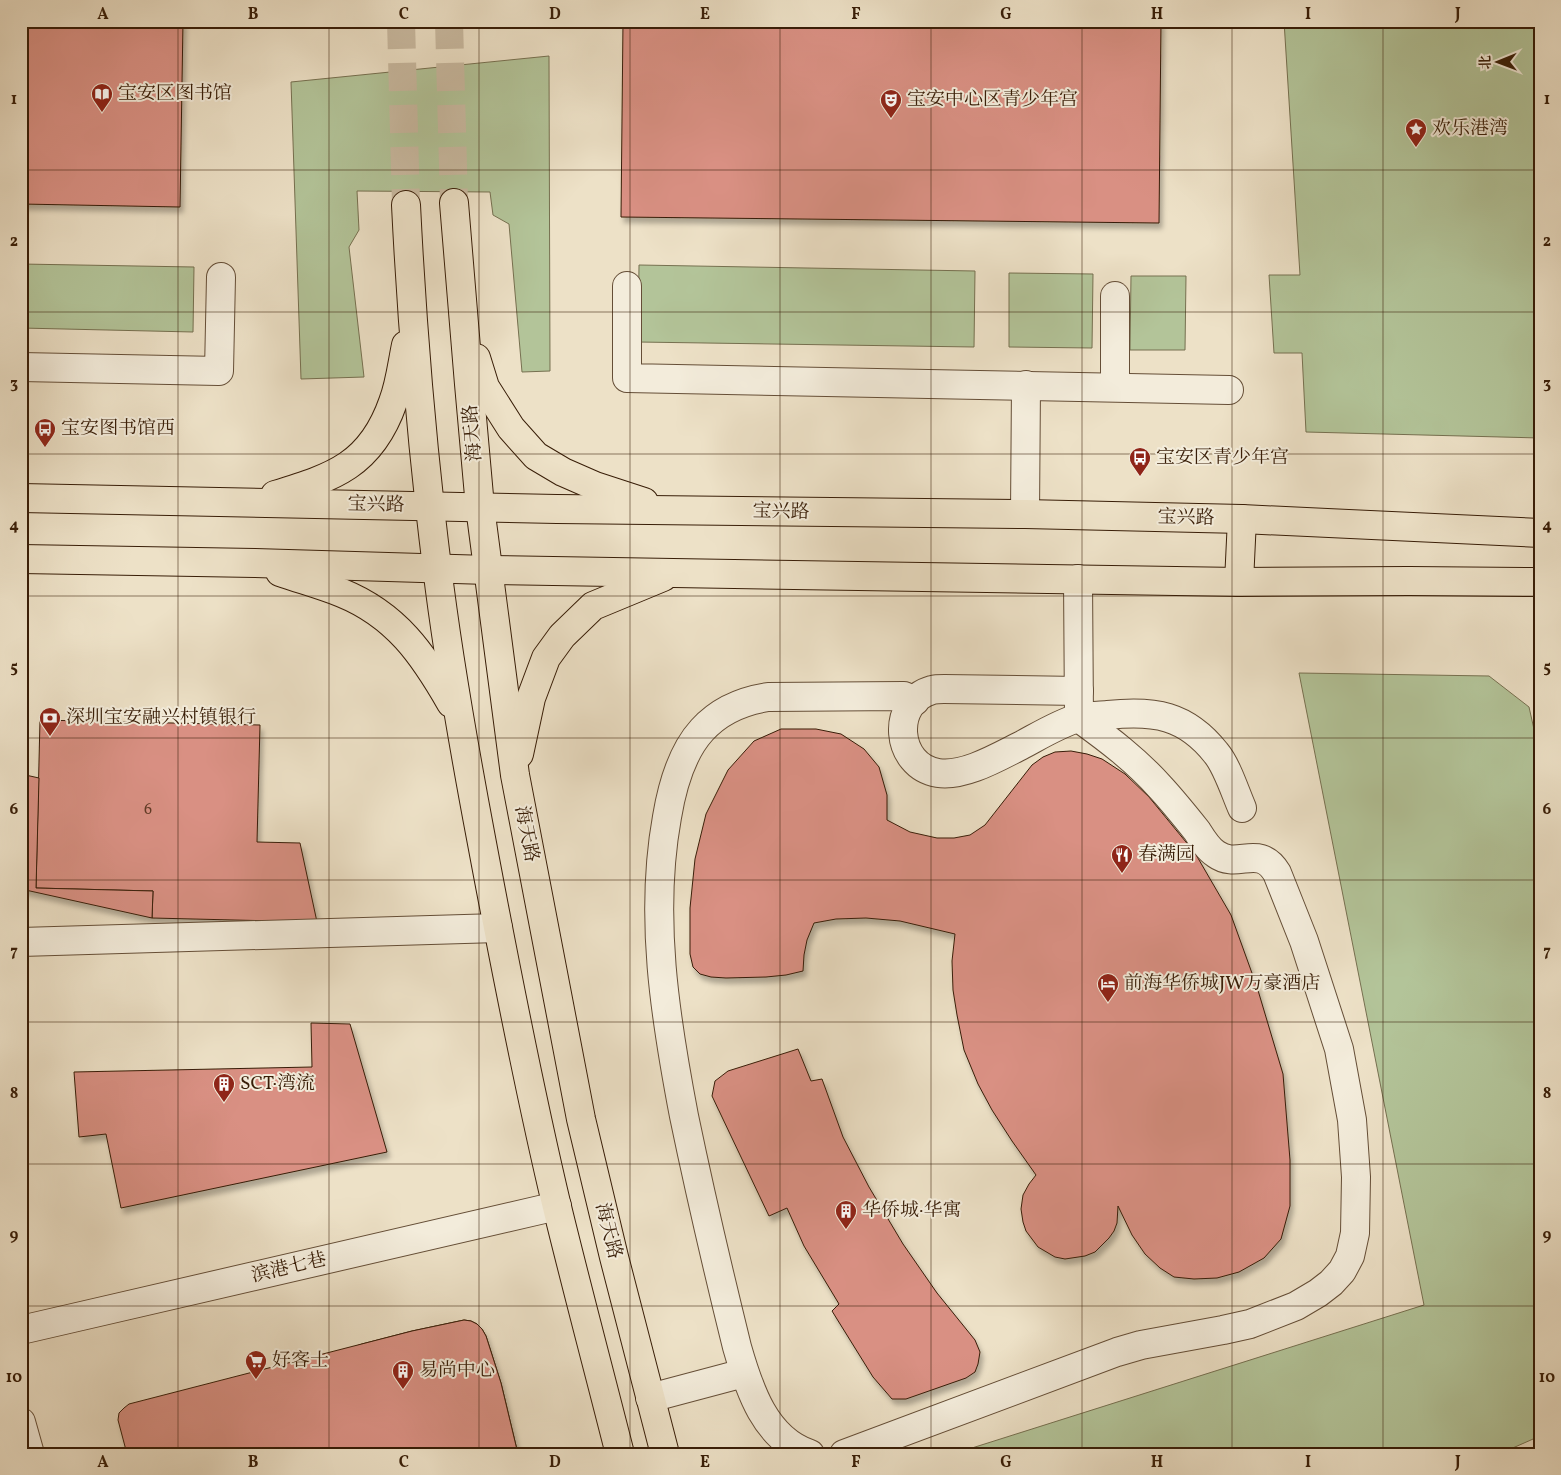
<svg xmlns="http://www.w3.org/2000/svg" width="1561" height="1475" viewBox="0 0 1561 1475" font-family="Vollkorn,'Noto Serif SC',serif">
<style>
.green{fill:#b3c499;stroke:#767050}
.building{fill:#d99083;stroke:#381d07;filter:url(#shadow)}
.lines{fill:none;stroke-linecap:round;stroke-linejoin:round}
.major-tunnel{stroke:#c9baa1;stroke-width:28;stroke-dasharray:28 14;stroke-linecap:butt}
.minor-casing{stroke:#654e37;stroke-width:30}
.major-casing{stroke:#381d07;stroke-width:30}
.minor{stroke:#f3ecdb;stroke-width:28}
.major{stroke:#ede1c7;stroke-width:28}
.grid{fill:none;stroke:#381d07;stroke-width:1;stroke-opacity:0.55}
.labels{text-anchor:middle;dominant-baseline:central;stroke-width:4;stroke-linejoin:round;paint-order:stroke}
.number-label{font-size:16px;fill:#603a26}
.poi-label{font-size:19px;fill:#381d07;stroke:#f3ecdb;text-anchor:start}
.street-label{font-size:19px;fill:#381d07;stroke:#f3ecdb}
.neatline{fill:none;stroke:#381d07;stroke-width:2}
.grid-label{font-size:16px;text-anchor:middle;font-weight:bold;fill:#381d07}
</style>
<defs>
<filter id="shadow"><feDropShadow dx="3" dy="5.5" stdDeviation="2.5" flood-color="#0004"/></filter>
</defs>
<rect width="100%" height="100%" fill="#ede1c7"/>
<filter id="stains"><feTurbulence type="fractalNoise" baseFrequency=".004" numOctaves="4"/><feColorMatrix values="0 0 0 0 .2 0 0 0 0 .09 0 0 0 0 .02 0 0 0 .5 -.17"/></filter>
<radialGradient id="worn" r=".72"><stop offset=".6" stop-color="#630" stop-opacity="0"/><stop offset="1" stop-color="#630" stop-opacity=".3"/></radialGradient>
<g class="green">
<path d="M1284,21h256v417l-234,-6 -4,-79h-28l-5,-78h31z"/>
<path d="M549,56l1,315 -28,1 -13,-148 -16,-9 -3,-23 -133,-1 2,39 -10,17 15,130 -63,2 -10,-297z"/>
<path d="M21,264l173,3 -1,65 -172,-4z"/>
<path d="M639,265l336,6 -1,76 -336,-5z"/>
<path d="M1009,273l84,1 -1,74 -83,-1z"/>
<path d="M1131,276h55l-1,74h-55z"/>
<path d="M1299,673l190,3 40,31 11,49v680l-41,18h-546l471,-149z"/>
</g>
<g class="building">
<path d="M21,21h162l-3,186 -159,-3z"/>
<path d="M623,21h538l-2,202 -538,-6z"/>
<path d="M40,720l220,5 -3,117 43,1 17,79 -165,-4 1,-27 -117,-3z"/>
<path d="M781,729h35l25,5 23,15 15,18 8,28v25l23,12 27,6h17l16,-3 15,-10 47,-60 11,-8 12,-5 16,-1 16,3 15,5 23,15 24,23 46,56 36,62 26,72 26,87 7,86v46l-9,33 -17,19 -25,14 -22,6 -23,1 -20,-2 -14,-9 -15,-14 -13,-19 -14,-29 -1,17 -3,8 -5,7 -14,14 -10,4 -20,3 -10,-2 -17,-10 -12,-16 -3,-9 -2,-13 2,-14 6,-11 7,-9 -24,-34 -20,-31 -14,-26 -14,-34 -7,-35 -4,-25 -1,-29 3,-27 -55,-13 -34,-3 -30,1 -22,4 -7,17 -3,15 -1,16 -17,4 -20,2 -40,1 -15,-1 -11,-3 -7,-7 -3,-13v-46l5,-49 11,-45 22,-44 26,-29z"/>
<path d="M21,774l18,4 -3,110 117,3 -1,27 -131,-29z"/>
<path d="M311,1023l39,1 37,128 -266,56 -15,-74 -27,3 -5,-65 238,-5z"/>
<path d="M798,1049l13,32 11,-2 21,58 26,50 34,57 34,49 38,47 5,12 -2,12 -3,8 -9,6 -60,21h-14l-19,-22 -41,-66 7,-7 -35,-58 -17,-38 -18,8 -57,-120 3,-15 13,-10z"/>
<path d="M464,1320l7,1 6,3 5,5 4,7 15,47 17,71h-201l-14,-59 2,-19 3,-9 6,-6 9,-4 39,-13 50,-13z"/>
<path d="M464,1320l7,1 6,3 5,5 4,7 15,47 17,71h-391l-9,-34 1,-7 5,-5 5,-4 283,-73z"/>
</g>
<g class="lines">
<g class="major-tunnel">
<path d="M401,21l5,184"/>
<path d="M449,21l5,182"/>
</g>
<g class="minor-casing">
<g id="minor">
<path d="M627,286v92l602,12"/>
<path d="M21,367l198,4 2,-94"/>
<path d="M1115,387v-91"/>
<path d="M1025,514l1,-129"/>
<path d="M1079,691l-135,-2c-4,0 -8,0 -12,1 -42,12 -37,76 6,83 26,4 60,-16 82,-27 19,-10 38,-22 58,-28 9,-2 21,-2 30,-3 46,-5 78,0 108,38 11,13 19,39 26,55"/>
<path d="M21,942l477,-14"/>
<path d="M21,1330l536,-124"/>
<path d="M650,1398l94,-25"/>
<path d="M21,1422l9,32"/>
<path d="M810,1454c-45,-15 -61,-65 -73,-107 -19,-77 -37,-154 -53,-231 -19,-99 -35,-200 -17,-299 5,-30 14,-64 35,-87 18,-20 40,-29 66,-33l136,-1 11,5"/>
<path d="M844,1454l273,-102 24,-7 82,-15 27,-6 46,-18 22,-13 13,-10 11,-12 8,-15 5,-23 1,-56 -4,-57 -13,-71 -35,-108 -27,-68c-18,-30 -39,-3 -61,-19 -8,-5 -14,-15 -19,-23 -12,-15 -24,-30 -37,-44 -24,-27 -52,-48 -81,-69l-1,-139"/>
</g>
</g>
<g class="major-casing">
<g id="major">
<path d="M454,203l15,181 11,123 35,268 66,344 33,138 51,197"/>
<path d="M406,205c6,121 16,242 31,362 11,91 27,181 44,271 23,123 47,247 76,369 20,82 42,164 63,247"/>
<path d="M476,358l9,29 26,41 25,28 27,16 32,14 49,16"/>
<path d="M275,495c59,-18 96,-30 118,-93 7,-18 9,-38 13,-57"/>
<path d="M21,498l536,11 468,5 217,5 298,14"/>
<path d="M21,559l234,4 233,7 751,12 170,-1 131,1"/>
<path d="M280,572c20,7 42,13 62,21 54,22 81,61 109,110"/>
<path d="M1239,582l3,-63"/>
<path d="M519,754l12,-56 15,-40 16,-22 31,-30 70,-29"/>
</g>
</g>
<use href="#minor" class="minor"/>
<use href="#major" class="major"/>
</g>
<path class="grid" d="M178,21v1433M329,21v1433M479,21v1433M630,21v1433M780,21v1433M931,21v1433M1082,21v1433M1232,21v1433M1383,21v1433M21,170h1519M21,312h1519M21,454h1519M21,596h1519M21,738h1519M21,880h1519M21,1022h1519M21,1164h1519M21,1306h1519"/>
<defs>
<g id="library-pin" transform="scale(1.125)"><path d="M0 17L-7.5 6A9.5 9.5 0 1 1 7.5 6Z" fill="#8f2418" stroke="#f3ecdb"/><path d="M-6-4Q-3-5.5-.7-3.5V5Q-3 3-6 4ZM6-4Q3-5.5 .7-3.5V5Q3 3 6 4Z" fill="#fff"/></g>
<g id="theatre-pin" transform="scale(1.125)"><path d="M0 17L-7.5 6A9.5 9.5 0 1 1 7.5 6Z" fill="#8f2418" stroke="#f3ecdb"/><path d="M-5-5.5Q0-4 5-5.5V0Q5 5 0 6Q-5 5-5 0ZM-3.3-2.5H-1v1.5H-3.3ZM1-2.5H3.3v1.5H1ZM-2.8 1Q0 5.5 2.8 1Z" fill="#fff"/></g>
<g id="sight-pin" transform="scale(1.125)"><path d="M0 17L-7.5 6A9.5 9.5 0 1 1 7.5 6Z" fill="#8f2418" stroke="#f3ecdb"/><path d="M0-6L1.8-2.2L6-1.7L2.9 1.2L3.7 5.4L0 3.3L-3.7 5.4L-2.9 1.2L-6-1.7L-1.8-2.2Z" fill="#fff"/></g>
<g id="bus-pin" transform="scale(1.125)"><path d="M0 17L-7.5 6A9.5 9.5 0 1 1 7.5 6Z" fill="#8f2418" stroke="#f3ecdb"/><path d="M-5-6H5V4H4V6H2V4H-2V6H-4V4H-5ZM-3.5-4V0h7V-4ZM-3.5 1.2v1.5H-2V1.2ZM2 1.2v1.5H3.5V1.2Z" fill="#fff"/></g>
<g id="bank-pin" transform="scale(1.125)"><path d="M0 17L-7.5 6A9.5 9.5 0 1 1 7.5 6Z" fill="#8f2418" stroke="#f3ecdb"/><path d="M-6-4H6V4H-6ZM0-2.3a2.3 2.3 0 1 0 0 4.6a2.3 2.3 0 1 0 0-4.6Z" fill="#fff"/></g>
<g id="restaurant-pin" transform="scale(1.125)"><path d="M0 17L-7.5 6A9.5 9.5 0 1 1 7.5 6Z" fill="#8f2418" stroke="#f3ecdb"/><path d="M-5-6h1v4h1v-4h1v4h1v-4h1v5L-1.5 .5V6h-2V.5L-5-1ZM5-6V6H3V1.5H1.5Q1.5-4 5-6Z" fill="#fff"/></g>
<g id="hotel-pin" transform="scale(1.125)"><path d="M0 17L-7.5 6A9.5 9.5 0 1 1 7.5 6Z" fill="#8f2418" stroke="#f3ecdb"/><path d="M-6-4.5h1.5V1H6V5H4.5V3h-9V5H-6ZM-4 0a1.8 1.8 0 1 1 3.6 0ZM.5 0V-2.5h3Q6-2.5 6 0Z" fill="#fff"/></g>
<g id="building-pin" transform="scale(1.125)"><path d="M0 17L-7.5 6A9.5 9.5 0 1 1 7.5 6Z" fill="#8f2418" stroke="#f3ecdb"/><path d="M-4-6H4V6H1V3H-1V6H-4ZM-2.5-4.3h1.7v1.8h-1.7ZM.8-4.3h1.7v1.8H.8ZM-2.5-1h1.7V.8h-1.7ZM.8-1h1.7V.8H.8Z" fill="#fff"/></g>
<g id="supermarket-pin" transform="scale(1.125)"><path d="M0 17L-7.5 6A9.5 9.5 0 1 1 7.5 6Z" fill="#8f2418" stroke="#f3ecdb"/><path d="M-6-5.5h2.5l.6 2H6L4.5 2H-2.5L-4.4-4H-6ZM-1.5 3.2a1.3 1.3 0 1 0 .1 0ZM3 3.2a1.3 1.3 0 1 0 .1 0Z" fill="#fff"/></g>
</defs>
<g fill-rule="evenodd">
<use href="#library-pin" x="102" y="94"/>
<use href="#theatre-pin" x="891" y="100"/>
<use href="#sight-pin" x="1416" y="129"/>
<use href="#bus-pin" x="45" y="429"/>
<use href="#bus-pin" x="1140" y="458"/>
<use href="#bank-pin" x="50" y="718"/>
<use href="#restaurant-pin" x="1122" y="855"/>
<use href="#hotel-pin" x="1108" y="984"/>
<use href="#building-pin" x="224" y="1084"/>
<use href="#building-pin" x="846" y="1211"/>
<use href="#supermarket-pin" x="256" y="1361"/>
<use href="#building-pin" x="403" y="1371"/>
</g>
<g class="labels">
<g class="number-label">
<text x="148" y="810">6</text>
</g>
<g class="poi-label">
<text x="118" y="94">宝安区图书馆</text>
<text x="907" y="100">宝安中心区青少年宫</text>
<text x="1432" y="129">欢乐港湾</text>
<text x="61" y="429">宝安图书馆西</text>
<text x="1156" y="458">宝安区青少年宫</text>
<text x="66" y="718">深圳宝安融兴村镇银行</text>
<text x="1138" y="855">春满园</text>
<text x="1124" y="984">前海华侨城JW万豪酒店</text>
<text x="240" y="1084">SCT·湾流</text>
<text x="862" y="1211">华侨城·华寓</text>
<text x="272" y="1361">好客士</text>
<text x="419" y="1371">易尚中心</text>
</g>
<g class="street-label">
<text transform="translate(473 433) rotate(-95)">海天路</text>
<text transform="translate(376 505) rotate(1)">宝兴路</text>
<text transform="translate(781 512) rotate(1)">宝兴路</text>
<text transform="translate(1186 518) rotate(1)">宝兴路</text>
<text transform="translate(526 834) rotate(79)">海天路</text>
<text transform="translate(608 1231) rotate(76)">海天路</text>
<text transform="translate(289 1268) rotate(-13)">滨港七巷</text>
</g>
</g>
<rect width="1561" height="1475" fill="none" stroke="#ede1c7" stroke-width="55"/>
<g transform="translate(1498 62) rotate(269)" stroke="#f3ecdb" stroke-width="4" paint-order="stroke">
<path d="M0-4L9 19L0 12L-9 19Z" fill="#381d07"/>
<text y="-8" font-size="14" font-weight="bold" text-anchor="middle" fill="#381d07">北</text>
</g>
<rect x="28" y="28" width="1506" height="1420" class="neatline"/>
<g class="grid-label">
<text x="103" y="19">A</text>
<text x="253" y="19">B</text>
<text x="404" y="19">C</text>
<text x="555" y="19">D</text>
<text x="705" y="19">E</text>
<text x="856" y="19">F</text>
<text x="1006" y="19">G</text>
<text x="1157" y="19">H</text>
<text x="1308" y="19">I</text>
<text x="1458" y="19">J</text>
<text x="14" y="104">1</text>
<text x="1547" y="104">1</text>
<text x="14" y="246">2</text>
<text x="1547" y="246">2</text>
<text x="14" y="388">3</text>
<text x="1547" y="388">3</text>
<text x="14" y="530">4</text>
<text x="1547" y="530">4</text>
<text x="14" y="672">5</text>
<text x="1547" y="672">5</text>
<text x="14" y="814">6</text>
<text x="1547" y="814">6</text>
<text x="14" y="956">7</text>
<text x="1547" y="956">7</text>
<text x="14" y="1098">8</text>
<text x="1547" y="1098">8</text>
<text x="14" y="1240">9</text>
<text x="1547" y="1240">9</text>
<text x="14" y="1382">10</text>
<text x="1547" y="1382">10</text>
<text x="103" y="1467">A</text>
<text x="253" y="1467">B</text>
<text x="404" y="1467">C</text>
<text x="555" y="1467">D</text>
<text x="705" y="1467">E</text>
<text x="856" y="1467">F</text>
<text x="1006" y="1467">G</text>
<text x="1157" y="1467">H</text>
<text x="1308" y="1467">I</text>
<text x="1458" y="1467">J</text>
</g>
<rect width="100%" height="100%" filter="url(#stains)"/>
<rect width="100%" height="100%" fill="url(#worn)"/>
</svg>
